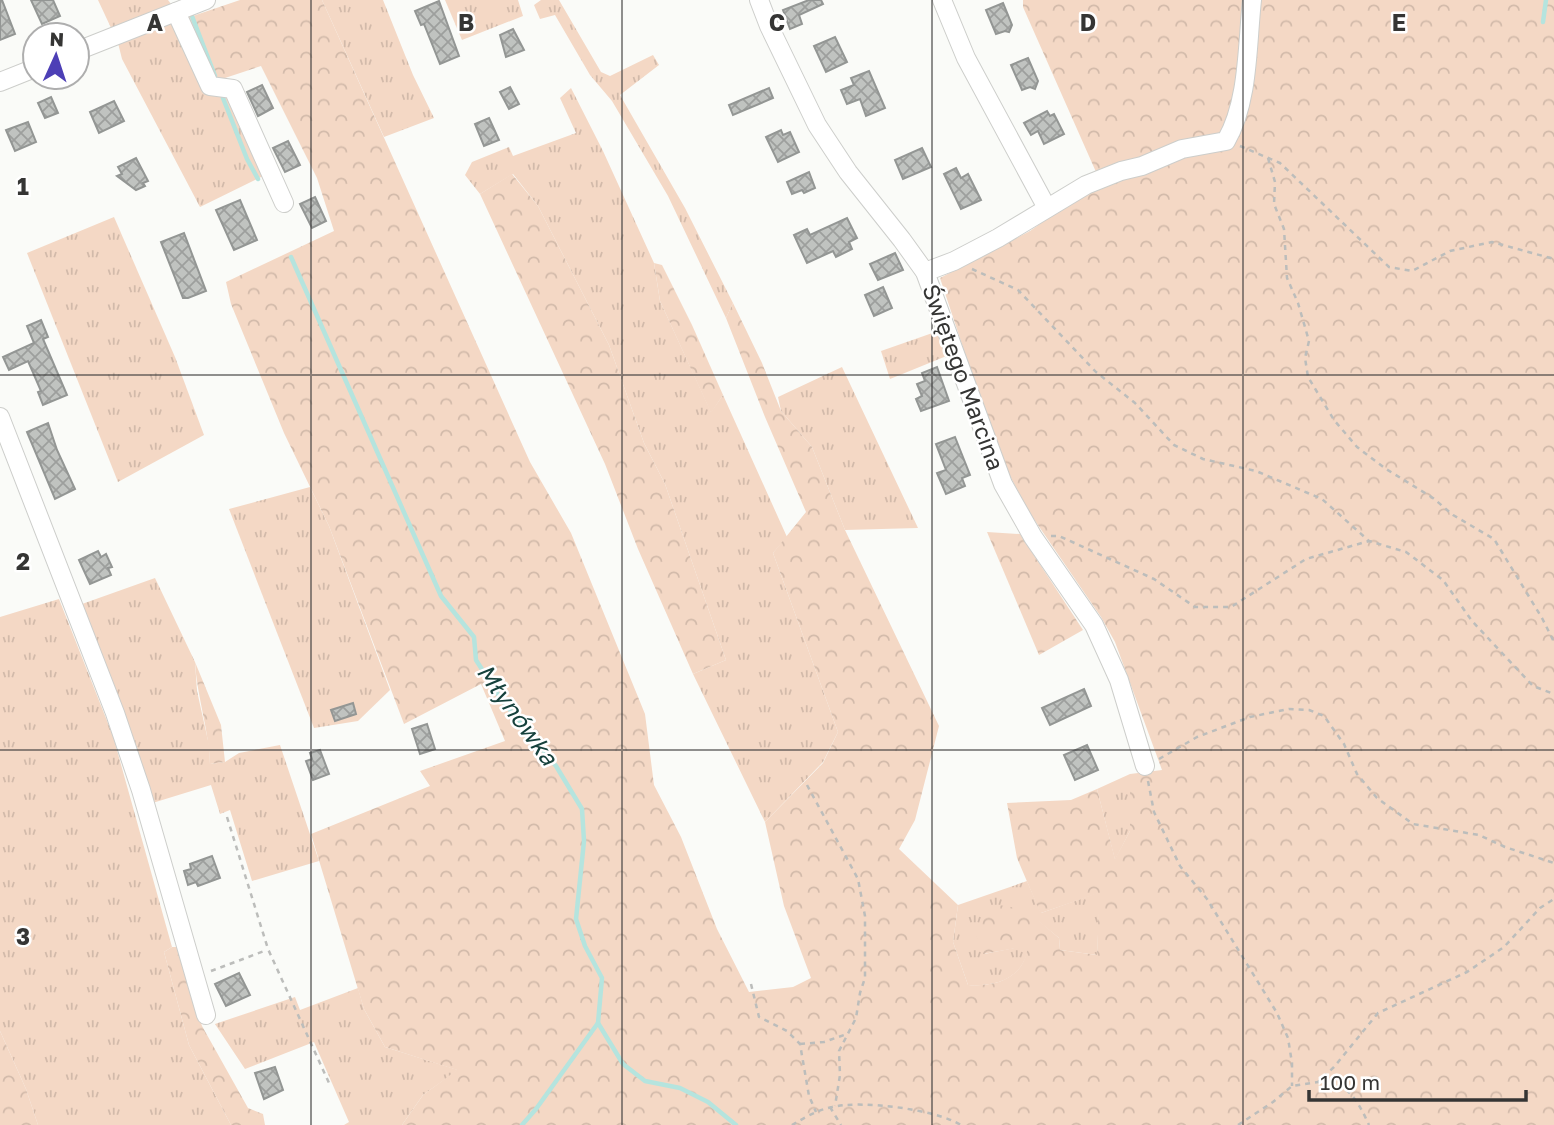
<svg xmlns="http://www.w3.org/2000/svg" width="1554" height="1125" viewBox="0 0 1554 1125" font-family="'Golos Text',sans-serif">
<style>
.grass{fill:url(#grass-tufts)}
.forest{fill:url(#forest-crowns);fill-rule:evenodd}
.lines{fill:none;stroke-linecap:round;stroke-linejoin:round}
.stream{stroke:#b5e4de;stroke-width:4.5}
.building{fill:url(#building-cross-hatch);stroke:#939694;stroke-width:2}
.minor-casing{stroke:#cdcecb;stroke-width:20}
.path{stroke:#bcbdbb;stroke-width:2.5;stroke-dasharray:5 5;stroke-linecap:butt}
.minor{stroke:#fff;stroke-width:18}
.grid{fill:none;stroke:#353534;stroke-width:2;stroke-opacity:0.55}
.labels{text-anchor:middle;dominant-baseline:central;stroke-width:5;stroke-linejoin:round;paint-order:stroke}
.street-label{font-size:23px;fill:#353534;stroke:#fff}
.water-label{font-size:24px;font-style:italic;fill:#16413c;stroke:#fff}
.grid-label{font-size:23px;text-anchor:middle;font-weight:bold;fill:#353534;stroke:#fff;stroke-width:5;stroke-linejoin:round;paint-order:stroke}
</style>
<defs>
<pattern id="grass-tufts" width="24" height="20" patternUnits="userSpaceOnUse" patternTransform="scale(1.75)"><rect width="24" height="20" fill="#f4d8c5"/><path d="M3 7l-1-3M5 7V3M7 7l1-3M15 17l-1-3M17 17v-4M19 17l1-3" fill="none" stroke="#d2baaa"/></pattern>
<pattern id="forest-crowns" width="20" height="18" patternUnits="userSpaceOnUse" patternTransform="scale(1.75)"><rect width="20" height="18" fill="#f4d8c5"/><path d="M2 6a3 3 0 1 1 6 0M12 15a3 3 0 1 1 6 0" fill="none" stroke="#d2baaa"/></pattern>
<pattern id="building-cross-hatch" width="8" height="8" patternUnits="userSpaceOnUse" patternTransform="scale(1.75)"><rect width="8" height="8" fill="#c0c3c0"/><path d="M0 0l8 8M0 8l8-8" fill="none" stroke="#9d9f9d"/></pattern>
</defs>
<rect width="100%" height="100%" fill="#fafbf8"/>
<g class="grass">
<path d="M98,0h70l3,4 -59,26z"/>
<path d="M322,0h61l30,75 21,43 -50,19z"/>
<path d="M445,0h73l5,16 -61,24z"/>
<path d="M541,0h18l42,72 9,4 43,-21 6,10 -39,30 65,113 48,95 -7,15 -58,-122 -56,-95 -22,-26 -35,-60 -15,4 -6,-14z"/>
<path d="M174,19l33,72 25,3 35,80 -67,33 -78,-148 -4,-16z"/>
<path d="M571,88l32,63 51,112 6,38 51,111 12,-17 64,142 -14,16 65,179 -15,30 -58,60 -72,-148 33,-14 -61,-176 -21,-41 -35,-98 -71,-139 -25,-32 -33,20 -15,-19 7,-13 37,-15 4,9 63,-23 -16,-35z"/>
<path d="M114,217l61,140 29,78 -86,47 -91,-229z"/>
<path d="M941,330l8,25 -59,24 -9,-28z"/>
<path d="M842,367l76,161 -73,2 -33,-83 -31,-36 -3,-14z"/>
<path d="M310,487l19,39 61,164 -32,31 -44,7 -85,-219z"/>
<path d="M155,578l40,84 2,29 12,54 1,19 15,-2 14,-9 41,-8 39,116 -67,20 -22,-71 -10,4 -9,-29 -65,20 -64,-201z"/>
<path d="M59,599l54,137 59,211 -8,5 25,93 42,80h-193l-12,-36 -26,-58v-414z"/>
<path d="M1130,774v57l-15,29 -18,-71z"/>
<path d="M1027,881l14,32 59,-21 -3,63 -37,-5 -1,-12 -22,-18 3,-7 -56,41 45,-9c-5,33 -31,42 -61,40l-15,-43 5,-37z"/>
<path d="M358,988l6,21 21,38 73,23 -35,25 -21,30h-58l5,-3 -35,-80 -69,27 -30,-45 80,-27 5,13z"/>
</g>
<g class="forest">
<path d="M240,0h82l208,462 41,71 74,181 9,71 27,52 36,92 32,63 44,-5 18,-9 -27,-72 -19,-84 58,-59 15,-31 -65,-179 33,-41 -41,-95 -39,-99 7,-15 29,60 19,48 31,36 33,83 94,196 -24,94 -16,29 59,56 -5,37 15,43c29,2 56,-7 60,-39l-45,8 -9,-26 25,-23 41,7 -23,-54 -10,-55 64,-3 26,-11 18,70 15,-28v-57l32,-4 -47,-128 -14,-25 -72,-105 -19,-36 -17,-38 -53,-160 90,-47 70,-50 -77,-174v-7h531v1125h-1152l21,-30 34,-25 -72,-23 -21,-38 -53,-175 119,-48 -10,-15 85,-30 -24,-57 -77,40 -75,-198 -45,-93 -53,-129 -5,-22 108,-51 -17,-53 -56,-112 -36,12h-14l-24,-60zM1099,893l-2,62 -37,-5 -1,-12 -21,-18 3,-7z"/>
<path d="M512,174l26,32 71,139 35,98 21,41 61,176 -33,14 -55,-125 -33,-85 -125,-270z"/>
<path d="M654,263l8,2 30,60 31,70 -12,18 -51,-112z"/>
<path d="M987,532l33,2 63,96 -44,25z"/>
<path d="M195,662l26,63 4,37 -15,2c-1,-34 -13,-67 -15,-102z"/>
<path d="M172,947h7l23,79 46,82 15,6 2,11h-34l-42,-80 -25,-93z"/>
<path d="M0,1031l26,58 12,36h-38z"/>
</g>
<g class="lines">
<g class="stream">
<path d="M190,11l25,65"/>
<path d="M1543,22l3,-22"/>
<path d="M223,98l24,61 11,20"/>
<path d="M291,257l150,339 33,41 2,23 25,39 55,67 26,43 2,32 -8,78 9,27 17,32 -4,45 25,41 22,17 35,7 28,14 28,23"/>
<path d="M522,1125l14,-16 62,-86"/>
</g>
</g>
<g class="building">
<path d="M0,0h2l13,34 -15,6z"/>
<path d="M31,0h22l7,16 -18,8z"/>
<path d="M809,0h12l2,4 -24,11 3,9 -12,5 -7,-19z"/>
<path d="M439,1l20,55 -19,8 -16,-40 -3,1 -6,-14z"/>
<path d="M1003,3l9,22 -3,7 -4,-1 -9,3 -10,-24z"/>
<path d="M513,29l11,21 -18,7 -6,-22z"/>
<path d="M835,37l12,25 -21,10 -12,-26z"/>
<path d="M1028,58l10,23 -3,8 -5,-2 -8,3 -11,-25z"/>
<path d="M869,71l16,37 -19,8 -6,-17 -13,5 -6,-14 13,-5 -3,-7z"/>
<path d="M262,85l11,23 -15,8 -11,-24z"/>
<path d="M510,87l9,17 -10,5 -9,-17z"/>
<path d="M769,88l4,10 -40,17 -4,-10z"/>
<path d="M51,97l7,16 -13,5 -7,-15z"/>
<path d="M114,101l10,20 -25,12 -9,-21z"/>
<path d="M1047,111l3,5 4,-2 10,20 -20,10 -6,-13 -7,4 -7,-12z"/>
<path d="M489,118l10,22 -15,6 -9,-22z"/>
<path d="M28,122l8,20 -21,9 -9,-21z"/>
<path d="M781,130l2,5 7,-3 9,20 -21,10 -12,-25z"/>
<path d="M288,141l12,24 -15,7 -12,-24z"/>
<path d="M922,148l9,19 -28,12 -8,-19z"/>
<path d="M136,158l12,23 -5,2 2,3 -9,4 -19,-14 5,-2 -4,-7z"/>
<path d="M956,168l5,10 7,-4 13,26 -20,9 -17,-35z"/>
<path d="M809,172l6,16 -11,5 -2,-3 -10,4 -5,-12z"/>
<path d="M315,197l11,24 -14,7 -12,-24z"/>
<path d="M240,200l17,40 -23,10 -18,-40z"/>
<path d="M847,218l10,20 -8,4 3,7 -16,8 -3,-6 -26,12 -13,-28 13,-6 3,6z"/>
<path d="M184,233l22,58 -18,7h-5l-22,-56z"/>
<path d="M895,253l8,17 -25,10 -8,-16z"/>
<path d="M883,287l9,21 -18,8 -9,-21z"/>
<path d="M41,320l7,17 -5,2 24,56 -24,10 -5,-13 3,-1 -13,-30 -19,9 -6,-13 31,-14 -7,-17z"/>
<path d="M937,367l12,34 -28,10 -5,-12 6,-3 -5,-12 8,-3 -3,-8z"/>
<path d="M48,423l9,27 18,39 -20,10 -28,-67z"/>
<path d="M955,437l15,38 -8,3 3,8 -19,8 -9,-21 9,-3 -10,-26z"/>
<path d="M98,551l3,6 5,-3 6,13 -4,1 3,7 -21,9 -11,-24z"/>
<path d="M1084,689l7,17 -41,19 -8,-17z"/>
<path d="M353,703l3,11 -21,7 -4,-11z"/>
<path d="M427,724l8,25 -15,5 -8,-25z"/>
<path d="M1087,745l11,25 -23,10 -11,-25z"/>
<path d="M320,750l9,24 -16,6 -7,-19 6,-2 -2,-6z"/>
<path d="M212,856l8,22 -22,8 -2,-4 -8,3 -4,-14 7,-2 -1,-5z"/>
<path d="M239,973l11,22 -24,11 -11,-22z"/>
<path d="M275,1067l8,23 -19,9 -9,-26z"/>
</g>
<g class="lines">
<g class="minor-casing">
<g id="minor">
<path d="M759,0l10,26 48,99 31,47 54,68 23,32 78,212 30,53 61,88 25,55 26,86"/>
<path d="M942,0l24,58 81,150"/>
<path d="M176,12l34,74 23,3 51,114"/>
<path d="M77,51l129,-51"/>
<path d="M0,82l35,-14"/>
<path d="M925,272l29,-11 44,-23 88,-53 35,-14 21,-5 40,-17 44,-8c23,-40 21,-96 26,-141"/>
<path d="M0,417l115,296 26,77 65,225"/>
</g>
</g>
<g class="path">
<path d="M1240,146l40,17 109,104 23,4 38,-20 42,-9 62,17"/>
<path d="M1268,158l7,24 -1,22 10,25 3,49 11,25 11,38 -4,17 3,19 26,43 23,27 29,22 47,29 20,17 41,24 48,79 12,24"/>
<path d="M972,269l46,21 78,82 39,31 39,42 29,14 53,12 66,28 47,42 37,11 37,28 29,41 61,65 21,8"/>
<path d="M1051,536h8l95,43 41,28h36l75,-48 63,-18"/>
<path d="M1159,759l38,-22 53,-20 39,-8 20,1 15,6 20,28 13,30 20,24 36,26 66,11 26,12 49,16"/>
<path d="M1148,781l6,31 26,54 27,33 70,114 11,25 4,25v23"/>
<path d="M807,785l51,94 7,37v62l-5,15 -4,25 -17,33 1,24 -5,31"/>
<path d="M227,817l41,132 61,134"/>
<path d="M211,971l56,-21"/>
<path d="M751,984l8,33 28,14 13,13 9,52 7,16"/>
<path d="M800,1044l24,-2 20,-7"/>
<path d="M1318,1082c29,-2 40,19 51,43"/>
<path d="M830,1107l11,18"/>
<path d="M792,1125c12,-7 25,-15 40,-18 29,-7 103,2 129,18"/>
<path d="M1238,1125l35,-23 19,-16 26,-4 16,-15 44,-54 89,-41 37,-25 36,-39 14,-9"/>
</g>
<use href="#minor" class="minor"/>
</g>
<path class="grid" d="M311,0v1125M622,0v1125M932,0v1125M1243,0v1125M0,375h1554M0,750h1554"/>
<g class="labels">
<g class="street-label">
<text transform="translate(964 377) rotate(70)">Świętego Marcina</text>
</g>
<g class="water-label">
<text transform="translate(518 714) rotate(54)">Młynówka</text>
</g>
</g>
<g class="grid-label">
<text x="155" y="31">A</text>
<text x="466" y="31">B</text>
<text x="777" y="31">C</text>
<text x="1088" y="31">D</text>
<text x="1399" y="31">E</text>
<text x="23" y="195">1</text>
<text x="23" y="570">2</text>
<text x="23" y="945">3</text>
</g>
<g transform="translate(56 56) rotate(3)"><circle r="33" fill="#ffffff" stroke="#aeaeae" stroke-width="2"/>
<path d="M0-5L12 26L0 18L-12 26Z" fill="#4d3fb6"/>
<text y="-10" font-size="19" font-weight="bold" text-anchor="middle" fill="#353534">N</text>
</g>
<path d="M1309 1090v10h217v-10" fill="none" stroke="#353534" stroke-width="3.5"/>
<text x="1320" y="1090" font-size="21" fill="#353534" stroke="#ffffff" stroke-width="5" paint-order="stroke">100 m</text>
</svg>
